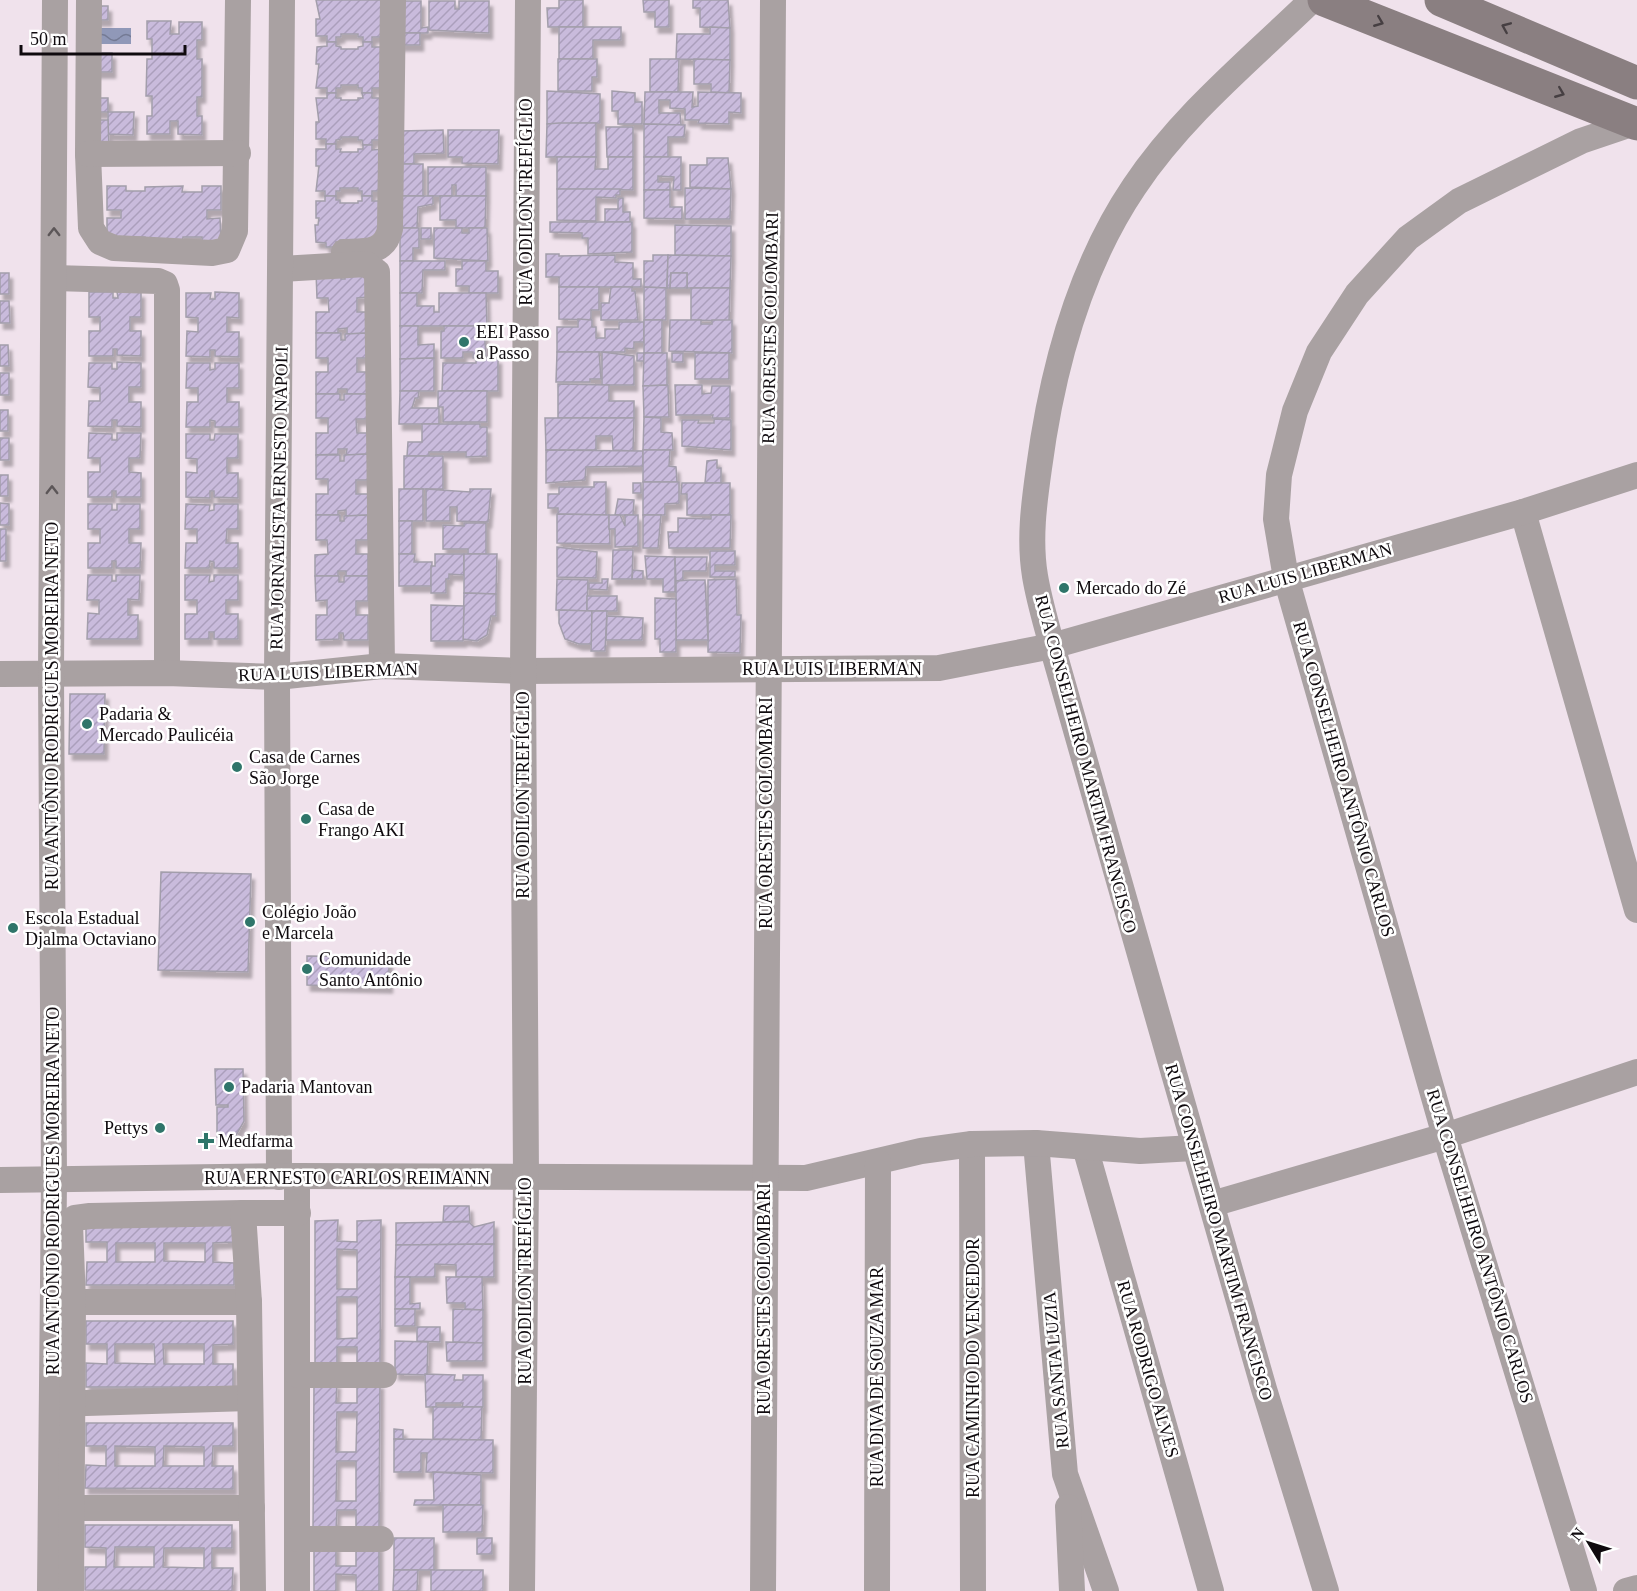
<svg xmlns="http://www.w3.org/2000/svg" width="1637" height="1591" viewBox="0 0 1637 1591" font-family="'Times New Roman',serif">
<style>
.water{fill:url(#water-waves)}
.building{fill:url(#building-hatch);stroke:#a39eab;stroke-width:1.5;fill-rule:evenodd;filter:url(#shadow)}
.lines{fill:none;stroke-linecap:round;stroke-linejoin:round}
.street{stroke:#a9a1a2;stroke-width:26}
.secondary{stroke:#8a7f81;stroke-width:33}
.oneway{stroke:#463f42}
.oneway2{stroke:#5c5658}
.poi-dot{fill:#2f756a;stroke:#fff;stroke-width:2}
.labels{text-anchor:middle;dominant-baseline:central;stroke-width:5;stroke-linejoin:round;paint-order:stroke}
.street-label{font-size:18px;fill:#0f0a0e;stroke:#fff}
.poi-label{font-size:18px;fill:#0f0a0e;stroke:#fff;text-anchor:start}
</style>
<defs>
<pattern id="water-waves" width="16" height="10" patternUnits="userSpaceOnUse" patternTransform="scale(1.5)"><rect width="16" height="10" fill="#9098b8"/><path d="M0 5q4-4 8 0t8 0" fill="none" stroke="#747a94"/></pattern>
<pattern id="building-hatch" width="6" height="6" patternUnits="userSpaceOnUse" patternTransform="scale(1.5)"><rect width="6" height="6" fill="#c9bbdc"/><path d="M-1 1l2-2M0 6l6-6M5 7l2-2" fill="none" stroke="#ab9fbc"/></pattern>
<filter id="shadow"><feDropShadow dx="3.5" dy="6" stdDeviation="1.5" flood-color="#0004"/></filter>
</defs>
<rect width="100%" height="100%" fill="#f0e2ec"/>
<rect class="water" x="101" y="28" width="30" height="16"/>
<g class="building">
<path d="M316,0h67v37h-11v5h-9v-5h-5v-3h-17v3h-5v5h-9v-6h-11v-17h4z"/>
<path d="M559,0h24v27h-35l-1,-19h12z"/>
<path d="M643,0h26v27h-14v-15h-11z"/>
<path d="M693,0h35l2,28 -30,-1v-19h-7z"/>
<path d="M401,1h20v27l7,-1v6h-27z"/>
<path d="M429,1h26v8h4v-8h30v32l-60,-3z"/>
<rect x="92" y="6" width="16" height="14"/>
<path d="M147,21h24l-1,13h9v-12h23v18h-5v19h5v38h-5v19h5v19l-24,-1v-13h-8v13h-23v-18h5v-20h-6l1,-37h5v-20h-5z"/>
<path d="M559,27h62v13h-28v19h-34z"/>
<path d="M710,27l20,1v32l-54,-1 1,-25h33z"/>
<path d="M401,33h19v12h-20z"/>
<path d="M327,42h9v4l5,1v2h17v-2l5,-1v-4h9v5h11v41h-11v5h-10v-5h-4v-3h-17v3h-5v5h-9v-5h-11l3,-24h-3l1,-17 10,-1z"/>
<path d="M92,53h20v19h-21z"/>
<path d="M558,59h39v18h-5v14h-34z"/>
<path d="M650,59h29l-1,33h-28z"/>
<path d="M694,59l36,1 -1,33 -18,-1v-8h-17z"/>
<path d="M547,91l53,3v29l-53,1z"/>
<path d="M612,91l23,2v9h7v22h-24v-13h-6z"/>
<path d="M645,92h48l-1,15 6,-1v-14l43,1v20l-12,-1v12l-31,-1 1,-3h-14v-11l-15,-1v-8h-11v13h21l1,12 -37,-1z"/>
<path d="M327,93h9v5h5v2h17v-2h5l-1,-5h10v5h11v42h-11v5h-9l-1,-5h-4v-3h-17v2l-5,1v4h-10v-5h-10v-17h3l-3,-24h11z"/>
<rect x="93" y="98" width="15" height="14"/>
<path d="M108,112h26l-1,23 -25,-1z"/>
<path d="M93,120h15l1,29 -16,-14z"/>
<path d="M559,123h37v34h-50l1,-33z"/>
<path d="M644,124l41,1 -1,12h-16v20h-24z"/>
<path d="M606,127h27v30h-26z"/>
<path d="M443,130l1,23 -30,1v10h-14v-33z"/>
<path d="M448,130h51l-1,34 -36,-1v-6h-14z"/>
<path d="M326,144h10v5h5l-1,3h18v-3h5v-4h9v5l11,-1 -1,42h-10v5h-10v-5h-4v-3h-18v3h-4v5h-11v-5h-9l3,-25h-3v-17h10z"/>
<path d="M557,157h39l-1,12h13v-12h25v33l-76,-1z"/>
<path d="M644,157h37v33h-8l1,-13 -16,-1v6h12v8h-26z"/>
<path d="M707,158h21l3,31 -41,-2v-22h17z"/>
<rect x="400" y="164" width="23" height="32"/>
<path d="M428,167h58v29h-30v-11h-4v11h-24z"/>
<path d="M107,186h19v5h19v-4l38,-1 -1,6h20v-6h19v24h-14v9l13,-1 1,24h-19v-5h-19l-1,5h-37v-5h-19l-19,5v-24h14v-8h-14z"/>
<path d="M685,188l46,1 -1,30h-45z"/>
<path d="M557,189h63v6h-4v3l-20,-1v24l-39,-1z"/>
<path d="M644,190h26v17h12v12l-38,-1z"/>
<path d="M325,196h11v4h4v3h18v-2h4v-5h10v5h10v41l-42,-2v3l-4,-1v5h-10v-4l-10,-1 -1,-17h3l1,-7h-3v-17h9z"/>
<path d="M400,196h33v8l-15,3 -1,21h-17z"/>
<path d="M440,196h46l-1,32h-29v-8h-16z"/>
<path d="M618,198h5v14h7v10h-25v-13h13z"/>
<path d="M550,222h82v30l-44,2v-16h-6v-5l-32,-1z"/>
<path d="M675,225l56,1v30l-56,-1z"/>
<path d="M400,228h19v20h-6v13h-13z"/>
<rect x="421" y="228" width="10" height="11"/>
<path d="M434,228h28v5h7v-5h18l1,33 -54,-3z"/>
<path d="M546,254h13v2l56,-1v7l18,1v16h8v8h-82v-10h-13z"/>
<path d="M653,255h15l-1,33 -23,-1v-26h9z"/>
<path d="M668,255l63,1 -1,32h-43v-15h-16l-1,15h-3z"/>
<path d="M400,261h45v9h-22l-1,23h-22z"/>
<path d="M462,261h24v10h12v22h-29v-7h-13v-17h6z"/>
<path d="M316,272h25v7h4v-6h24v24l-12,1v14h11v21l-21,1v-6l-9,1v4h-22v-21h13l-1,-14h-11z"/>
<rect x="0" y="273" width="9" height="21"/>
<path d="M671,273h16v15h-17z"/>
<path d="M559,287h40v23h-8v10l-32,-1z"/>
<path d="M611,287h21v4h3l3,29h-37v-17h8z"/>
<path d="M644,287l22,1v32h-22z"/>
<path d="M691,288h39l-1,33 -38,-1z"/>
<path d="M89,292h24v6h5l-1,-6h24v25h-11v14h11v25l-24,-1v-6h-4v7h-24v-25h11v-14h-11z"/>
<path d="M215,292l24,1v25l-12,-1v15h12v25l-24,-1v-6h-5v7l-24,-1 1,-25 11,1v-14l-12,-1v-24h25l-1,6h5z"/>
<path d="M400,293h17v13h17v6h5v-19h47l1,33h-87z"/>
<path d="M0,301h9l1,22h-10z"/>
<path d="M578,319l14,1v7h4v11h9v-9h14v-7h25v20h-10v7l-9,-1v4h-68v-25h21z"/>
<rect x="644" y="320" width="18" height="33"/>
<path d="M670,320h31v4h11v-4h20v33l-63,-2z"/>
<path d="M400,326h18v19l16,-1v14l-34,1z"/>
<path d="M444,326h40l2,32h-13v-6h-10v6h-22v-27h3z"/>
<path d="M316,333h25v7h4v-6l23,-1 1,25h-12v14h11v22h-21v-5h-9v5h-22v-22h12v-14h-12z"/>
<path d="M0,345h8l1,21h-9z"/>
<path d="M557,352h42l2,27h-11v3h-34z"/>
<path d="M602,352l32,4v29h-32z"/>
<rect x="637" y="353" width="7" height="8"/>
<path d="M644,353h23v32l-24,1z"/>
<rect x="672" y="353" width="11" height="9"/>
<rect x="695" y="353" width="34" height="26"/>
<path d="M434,358v33h-34v-32z"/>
<path d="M476,358h22v33h-56l1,-28h33z"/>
<path d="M117,362l24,1v24h-12v15h12v25l-24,-1v-6h-5v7l-24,-1 1,-25h11v-13l-12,-1 1,-24h23v6h5z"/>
<path d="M187,363h23v7l5,-1v-6h24v25h-12v14h12v25h-24v-6l-5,-1v7h-24l1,-25h11v-14h-12z"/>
<rect x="0" y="373" width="9" height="22"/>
<path d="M558,384l51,1v16h25v17h-76z"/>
<path d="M668,385l1,32h-25l-1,-31z"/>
<path d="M675,385h27v9l9,-1 1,-7h18v32h-18l1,-3h-37z"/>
<path d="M400,391h19l-1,7h-3l-3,10h27v16h-40z"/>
<path d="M438,391h49v31h-44v-15h-5z"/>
<path d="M316,394h24v6h4v-6h24l1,25h-13l1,14h11v21l-22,1 1,-6h-9v5l-22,1v-22h12v-15h-12z"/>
<rect x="0" y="410" width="8" height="21"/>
<path d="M644,417l17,1v14l11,1 1,17h-30z"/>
<path d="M545,418h89l-1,33 -20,-1 -1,-14h-16v14h-50z"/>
<path d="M714,419l17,1v30l-49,-4v-26h17l-1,3h16z"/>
<path d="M422,424h58v3h7v29l-21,1v-5h-37v4h-22l1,-14h14z"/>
<path d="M89,433l23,1v6h5v-7h24l-1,25h-11v14l12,1v24h-25v-6h-4v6h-24v-25h12v-14h-12z"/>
<path d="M186,434h24v6h4l1,-6h23v24h-11v15h11v25l-24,-1v-6h-4v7l-24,-1v-25l11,1v-14l-11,-1z"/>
<rect x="0" y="438" width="9" height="22"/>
<path d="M546,450l97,1v15l-57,1 -1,13 -39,3z"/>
<path d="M643,450h27l-1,16 7,1 1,15h-34z"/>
<path d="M368,454l1,26h-13v14h12v21l-22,1v-6l-8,1v4h-22v-21h12v-15h-12v-24h24v6h4v-6z"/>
<rect x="404" y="456" width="39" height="33"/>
<path d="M715,460h2v8h4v15h-16l2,-22z"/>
<rect x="0" y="475" width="8" height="21"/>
<path d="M594,482h12v33l-48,-1v-6h-10v-14h11v-7h35z"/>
<path d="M643,482h36v21l-14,1v11h-22z"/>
<rect x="633" y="483" width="8" height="10"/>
<path d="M682,483h48v32h-43v-21h-6z"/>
<rect x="399" y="489" width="24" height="32"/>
<path d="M426,489l44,3v-3h21l-3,33 -31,-1v-14h-7v14h-24z"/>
<path d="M618,499l16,1 -1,15h-18z"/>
<path d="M0,503l9,1v21h-9z"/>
<path d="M88,504h24v6h5v-6h23v25h-11v14h12l-1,25h-24v-7h-4v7h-24v-25h12v-14h-12z"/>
<path d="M186,504l24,1 -1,6 5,-1v-6h24v25h-11l-1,14h12v25h-24v-6l-4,-1 -1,7h-24l1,-25h11v-14h-12z"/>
<path d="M557,514l52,1 1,29 -53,-1z"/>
<path d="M316,515h24v6h4v-5l24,-1v25h-12v14h12v22h-22v-5h-8v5h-23v-21l13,-1 -1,-14h-11z"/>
<path d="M609,515h11l5,11v-11h13v31l-23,1v-18h-6z"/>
<path d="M643,515h18l-3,33h-15z"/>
<path d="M711,515h20l-1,33h-61l-1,-16h10v-14l33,1z"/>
<rect x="399" y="521" width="13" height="33"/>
<path d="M464,523h22v31h-18v-5h-25v-24l21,1z"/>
<rect x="0" y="529" width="6" height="32"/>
<path d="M557,547l40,5 -1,26 -39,-1z"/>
<path d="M613,550h20l-1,29h-20z"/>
<path d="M710,551h25v14h-20v6h20v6h-25z"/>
<path d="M399,554h16l-1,8h18l-1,24h-32z"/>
<path d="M435,554h29v21l-15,-1v5h-3v14h-15v-27h4z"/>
<path d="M464,554h33l-1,40 -32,-1z"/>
<path d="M645,556l30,1v35h-12v-13h-16z"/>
<path d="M675,557h32l-1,14h-23v9l-7,1z"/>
<path d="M633,570l10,1v8h-11z"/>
<path d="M88,575h24v6h4v-6h24l-1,25 -11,-1v16h10v24h-51l1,-26 11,1v-14h-12z"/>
<path d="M185,575h25l-1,7 5,-1v-6h24v25h-12v14h12v25h-24v-7h-5v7h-24v-25h12v-14h-12z"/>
<path d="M315,576h24v6h5v-6h24v25h-12v14h12v25h-24l-1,-7h-4v6l-23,1v-25h11v-15l-11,1z"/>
<path d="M557,579l31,1 -1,31 -31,-1z"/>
<path d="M602,579h6l-1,11 -18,-1v-6h13z"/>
<path d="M736,579l1,36h4l-1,38 -32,-1v-72z"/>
<path d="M690,580h15l3,60h-32v-59z"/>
<path d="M464,593l32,1v22h-5l-4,19 -10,6 -14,-2z"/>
<rect x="587" y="596" width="30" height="15"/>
<path d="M655,598l21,1v53h-16v-13h-5z"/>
<path d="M431,605l33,1 -1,35h-32z"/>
<path d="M559,610l33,1v33h-13l-14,-5 -6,-16z"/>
<path d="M592,611h15l-2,40h-14z"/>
<path d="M607,616l36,2 -1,22h-36z"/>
<path d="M70,694h35l-1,60h-35z"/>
<path d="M161,872l90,2 -3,98 -90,-2z"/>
<path d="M307,956l82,1v30l-82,-2z"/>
<path d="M215,1069h28l1,52 -9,16h-18v-30h11v-2h-12z"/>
<path d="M444,1206h25l1,15 -27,1z"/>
<path d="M86,1219l148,1 -1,22 -20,1v19l21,1v22h-148l1,-23h20v-20h-21zM116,1243h39v19h-39zM164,1243h41v19l-41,-1z"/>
<path d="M338,1220l-1,21 20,1v-21l24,-1 -1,147 -23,1v-21h-20v20h-22v-146zM337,1249l20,1v39h-20zM337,1297h20v41l-20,1z"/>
<path d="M450,1222h19l5,5 20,-5v22l-98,1v-22z"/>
<path d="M494,1244v33h-38v-12l-21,-1v13h-40l1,-32z"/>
<path d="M395,1277h15v27l10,-1v6h-25z"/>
<path d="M446,1277h36l1,33 -18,-1v-6h-18z"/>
<rect x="395" y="1309" width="20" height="17"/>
<path d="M453,1309l30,1v33l-30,-1z"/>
<path d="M86,1321h147v23l-20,1v19h20v23h-147v-24l21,1v-20h-21zM115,1344h39l1,20 -40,-1zM163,1344h41v20h-40z"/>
<path d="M417,1327h23v15l-23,-1z"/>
<path d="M395,1341l33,1 -1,33 -32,-1z"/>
<path d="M446,1342l37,1v18h-36z"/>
<path d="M425,1374l30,1 -1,5h9v-5h20v32h-21l1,-4h-27v4h-10z"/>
<path d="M314,1383h23l-1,20h21v-20h23l-1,147h-23v-20h-19l-1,20h-23zM337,1412h20l-1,40h-20zM337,1461h19v40h-20z"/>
<path d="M433,1407h49l-1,33 -48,-1z"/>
<path d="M86,1423h147v23h-20l-1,20h21v23l-148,-1 1,-23 20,1v-20h-20zM115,1446l40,1v19h-40zM164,1446l40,1v19h-41z"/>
<path d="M394,1429l9,1v9h-9z"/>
<path d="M394,1439l99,1v33l-67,-1 1,-19h-6v19h-27z"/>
<path d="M433,1472l48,3v30h-67l1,-5h19z"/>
<path d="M443,1505h40l-1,27h-39z"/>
<path d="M85,1525h147v23h-20v20h21l-1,23 -147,-1v-23h21v-19l-21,-1zM115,1547h39v20h-40zM164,1548h40v20l-41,-1z"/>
<rect x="394" y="1538" width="40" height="32"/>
<rect x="477" y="1538" width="15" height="16"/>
<path d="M314,1545h22v21h20v-21h23v46h-23v-16l-20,-1v17h-22z"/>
<path d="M394,1570h24l-1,21h-24z"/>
<rect x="431" y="1570" width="52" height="21"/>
</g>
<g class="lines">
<g class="street">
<path d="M89,0l-1,154 3,74 9,14 14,6 98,5 15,-3 8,-19 3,-231"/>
<path d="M1312,0c-62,60 -130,115 -178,187 -56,83 -82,183 -95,281 -5,35 -10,72 -4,108 4,24 11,47 17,70l212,743 62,202"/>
<path d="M88,154l150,-1"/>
<path d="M344,252c20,-1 41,2 46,-23l3,-229"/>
<path d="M281,269l85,-5 11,8 5,394"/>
<path d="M54,278l104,3 7,3 2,6v383"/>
<path d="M1523,512l114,398"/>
<path d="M0,674l167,-1 110,4 105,-11 141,5 416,-3 113,-22 471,-134 114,-37"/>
<path d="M1036,1143l29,331 41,117"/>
<path d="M972,1144l1,447"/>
<path d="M1085,1147l126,444"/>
<path d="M297,1176v415"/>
<path d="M279,1177l-2,-500 5,-677"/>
<path d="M0,1180l297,-4 509,2 115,-27 51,-7 64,-1 104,8 54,-3"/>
<path d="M1212,1204l233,-68 192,-64"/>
<path d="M73,1302h176"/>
<path d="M298,1375h86"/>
<path d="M54,1404l195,-6"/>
<path d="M1068,1507l4,84"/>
<path d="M72,1508h180"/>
<path d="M298,1539h83"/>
<path d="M50,1591l4,-411 -3,-506 4,-674"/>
<path d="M71,1591l2,-289 -3,-78 5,-6 15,-2 153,-3"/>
<path d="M253,1591l-4,-289 -6,-89h55"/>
<path d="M522,1591l4,-413 -3,-507 5,-671"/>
<path d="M763,1591l10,-1591"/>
<path d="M877,1591l1,-429"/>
<path d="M1584,1591l-139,-455 -159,-558 -10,-59 3,-44 16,-64 24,-59 38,-58 51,-56 51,-37 122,-60 56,-19"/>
<path d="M1626,1591l11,-3"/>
</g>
<g class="secondary">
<path d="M1324,0l313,124"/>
<path d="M1441,0l196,83"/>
</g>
</g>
<defs><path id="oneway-chevron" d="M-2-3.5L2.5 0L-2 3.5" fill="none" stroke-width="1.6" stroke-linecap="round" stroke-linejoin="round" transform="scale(1.5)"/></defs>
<g class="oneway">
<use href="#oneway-chevron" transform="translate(1379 22) rotate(22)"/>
<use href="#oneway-chevron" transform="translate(1506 27) rotate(-157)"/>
<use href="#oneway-chevron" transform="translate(1560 93) rotate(22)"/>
</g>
<g class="oneway2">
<use href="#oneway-chevron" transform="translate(54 232) rotate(-90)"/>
<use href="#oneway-chevron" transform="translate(52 490) rotate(-90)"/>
</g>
<g class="poi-dot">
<circle cx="464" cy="342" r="6"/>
<circle cx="1064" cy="588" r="6"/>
<circle cx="87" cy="724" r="6"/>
<circle cx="237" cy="767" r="6"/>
<circle cx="306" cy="819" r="6"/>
<circle cx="250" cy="922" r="6"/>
<circle cx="13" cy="928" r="6"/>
<circle cx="307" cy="969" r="6"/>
<circle cx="229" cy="1087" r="6"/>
<circle cx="160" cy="1128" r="6"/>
<path d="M203 1132h6v6h6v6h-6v6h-6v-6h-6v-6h6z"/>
</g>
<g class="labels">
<g class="street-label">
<text transform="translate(526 202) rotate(-90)">RUA ODILON TREFÍGLIO</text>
<text transform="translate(770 328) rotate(-89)">RUA ORESTES COLOMBARI</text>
<text transform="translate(279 498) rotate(-89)">RUA JORNALISTA ERNESTO NAPOLI</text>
<text transform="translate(1305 573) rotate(-16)">RUA LUIS LIBERMAN</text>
<text x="832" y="669">RUA LUIS LIBERMAN</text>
<text transform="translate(328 672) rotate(-2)">RUA LUIS LIBERMAN</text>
<text transform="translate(52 706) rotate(-90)">RUA ANTÔNIO RODRIGUES MOREIRA NETO</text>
<text transform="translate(1086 764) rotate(75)">RUA CONSELHEIRO MARTIM FRANCISCO</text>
<text transform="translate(1344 779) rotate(74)">RUA CONSELHEIRO ANTÔNIO CARLOS</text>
<text transform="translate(523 795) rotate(-90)">RUA ODILON TREFÍGLIO</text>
<text transform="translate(766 813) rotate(-90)">RUA ORESTES COLOMBARI</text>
<text x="347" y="1178">RUA ERNESTO CARLOS REIMANN</text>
<text transform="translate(53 1191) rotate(-90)">RUA ANTÔNIO RODRIGUES MOREIRA NETO</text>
<text transform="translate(1219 1232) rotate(74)">RUA CONSELHEIRO MARTIM FRANCISCO</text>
<text transform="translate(1480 1246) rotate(73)">RUA CONSELHEIRO ANTÔNIO CARLOS</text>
<text transform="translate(525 1281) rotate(-90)">RUA ODILON TREFÍGLIO</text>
<text transform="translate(764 1299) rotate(-90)">RUA ORESTES COLOMBARI</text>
<text transform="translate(973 1368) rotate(-90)">RUA CAMINHO DO VENCEDOR</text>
<text transform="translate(1148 1369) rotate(74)">RUA RODRIGO ALVES</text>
<text transform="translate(1056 1370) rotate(-95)">RUA SANTA LUZIA</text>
<text transform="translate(877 1377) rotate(-90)">RUA DIVA DE SOUZA MAR</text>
</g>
<g class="poi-label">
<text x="476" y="332">EEI Passo<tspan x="476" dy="21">a Passo</tspan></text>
<text x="1076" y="588">Mercado do Zé</text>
<text x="99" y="714">Padaria &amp;<tspan x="99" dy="21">Mercado Paulicéia</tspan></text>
<text x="249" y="757">Casa de Carnes<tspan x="249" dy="21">São Jorge</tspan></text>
<text x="318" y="809">Casa de<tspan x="318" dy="21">Frango AKI</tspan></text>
<text x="262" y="912">Colégio João<tspan x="262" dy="21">e Marcela</tspan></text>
<text x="25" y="918">Escola Estadual<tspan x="25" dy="21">Djalma Octaviano</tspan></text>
<text x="319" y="959">Comunidade<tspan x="319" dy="21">Santo Antônio</tspan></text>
<text x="241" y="1087">Padaria Mantovan</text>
<text x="148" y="1128" text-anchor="end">Pettys</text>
<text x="218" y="1141">Medfarma</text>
</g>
</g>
<g transform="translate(1589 1543) rotate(308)" stroke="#ffffff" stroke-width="4.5" paint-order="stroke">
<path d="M0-4.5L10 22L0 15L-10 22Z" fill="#0f0a0e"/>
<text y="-9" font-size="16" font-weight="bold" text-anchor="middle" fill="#0f0a0e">N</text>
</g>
<path d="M21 45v9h164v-9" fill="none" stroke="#0f0a0e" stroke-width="3"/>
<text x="30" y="45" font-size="18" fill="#0f0a0e" stroke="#ffffff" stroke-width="4.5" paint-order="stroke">50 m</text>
</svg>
